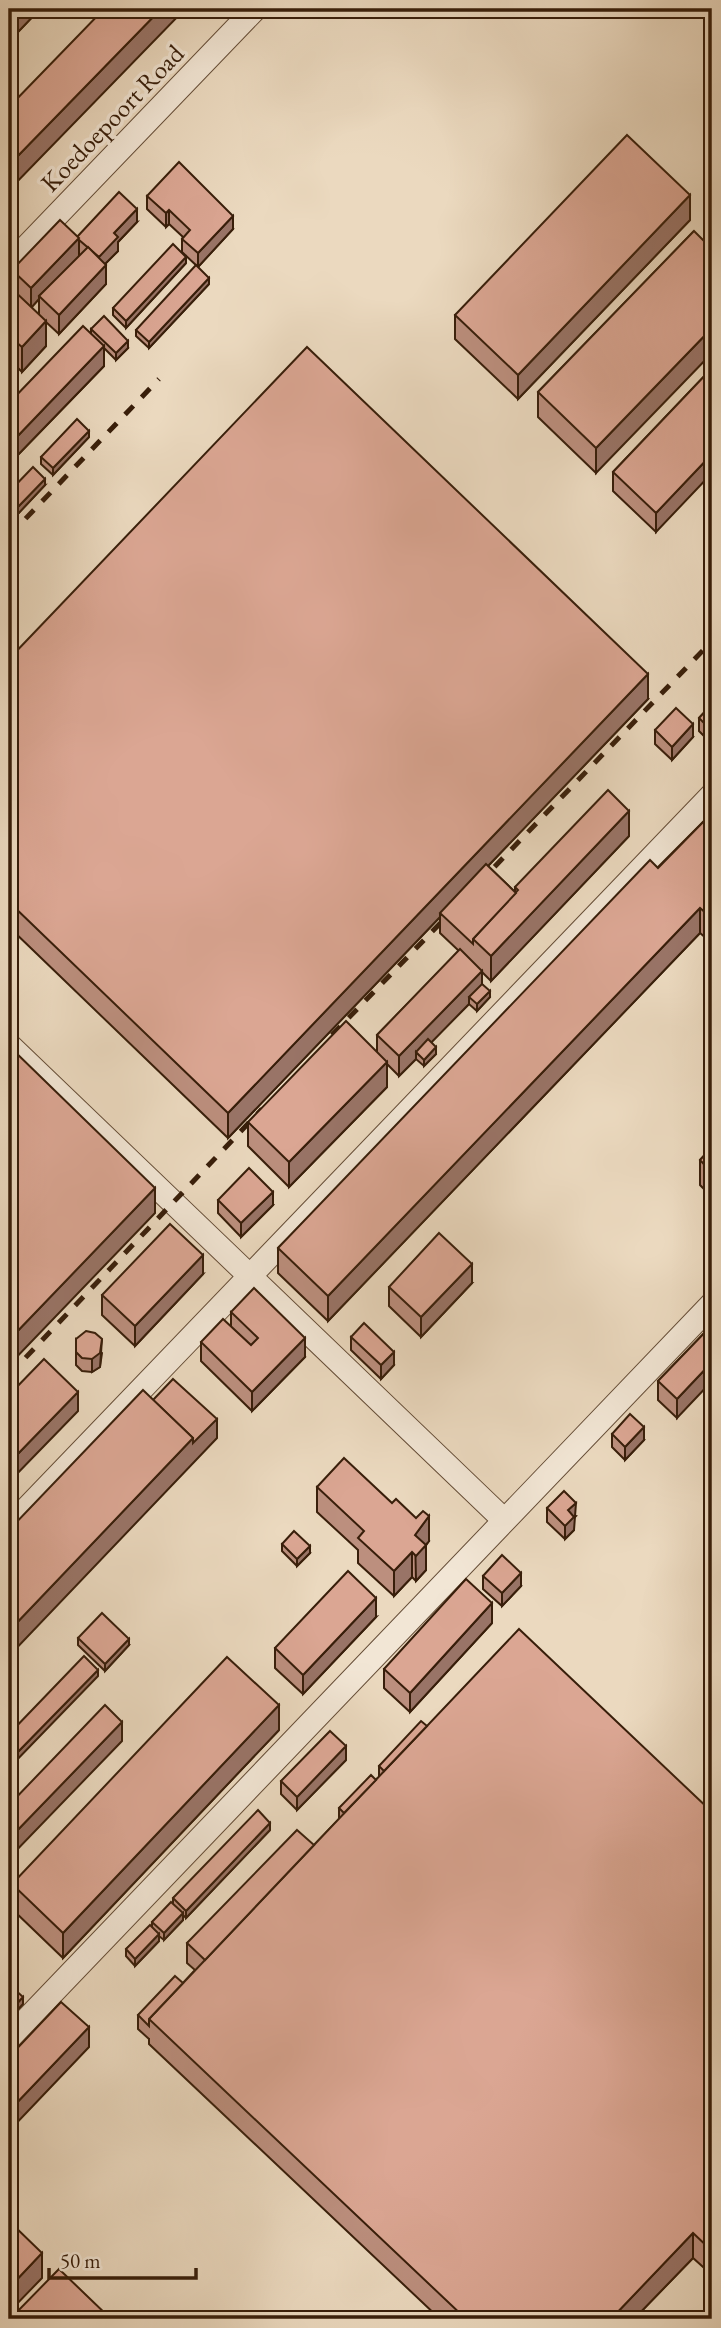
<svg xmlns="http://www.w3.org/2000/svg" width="721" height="2328" viewBox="0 0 721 2328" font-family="'EB Garamond',serif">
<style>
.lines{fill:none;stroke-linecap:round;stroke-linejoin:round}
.minor-casing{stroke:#654d37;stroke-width:25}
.minor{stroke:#f2e6d5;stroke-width:23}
.rail{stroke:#381e0a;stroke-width:5;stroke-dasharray:12 12;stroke-linecap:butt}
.wall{fill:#bc8f7e;stroke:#381e0a;stroke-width:2;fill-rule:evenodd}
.shaded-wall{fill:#997467;stroke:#381e0a;stroke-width:2}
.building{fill:#dba693;stroke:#381e0a;stroke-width:2}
.labels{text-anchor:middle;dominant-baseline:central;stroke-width:7;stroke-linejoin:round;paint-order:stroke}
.street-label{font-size:26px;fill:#381e0a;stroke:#f2e6d5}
</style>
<rect width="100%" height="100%" fill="#ebd9bf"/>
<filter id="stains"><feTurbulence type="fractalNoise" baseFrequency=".00286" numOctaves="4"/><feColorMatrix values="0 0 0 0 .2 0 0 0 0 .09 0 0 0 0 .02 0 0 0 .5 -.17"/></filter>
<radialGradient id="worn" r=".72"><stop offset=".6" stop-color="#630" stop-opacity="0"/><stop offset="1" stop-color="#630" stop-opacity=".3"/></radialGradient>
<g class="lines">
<g class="minor-casing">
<g id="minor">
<path d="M9,265l246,-256"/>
<path d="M9,1045l495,475"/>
<path d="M9,1527l703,-732"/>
<path d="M9,2038l703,-734"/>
</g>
</g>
<use href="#minor" class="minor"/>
<g class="rail">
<path d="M9,536l150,-157"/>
<path d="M478,884l234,-243"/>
<path d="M332,1035l122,-126"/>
<path d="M9,1375l253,-266"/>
</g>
</g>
<g class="wall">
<path d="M9,9h31l-22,23 -9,-10z"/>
<path d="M147,196l86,33 -35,38 -16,-15v-13l1,-2 -14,-13 -3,3 -19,-18z"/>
<path d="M690,220l-172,179 -63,-60v-24z"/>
<path d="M137,222l-19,20v9l-13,13 1,20 -47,50 -13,-12v24l-24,26 -7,-7 -3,-95 65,-33zM39,299v16l-8,-8z"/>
<path d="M694,231l-98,242 -58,-56v-25z"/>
<path d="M186,263l-60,65 -13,-13v-7z"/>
<path d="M209,284l-60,64 -13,-12v-6z"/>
<path d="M91,329l37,19 -12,12 -12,-12v18l-93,96 -2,-2v-57l82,-69z"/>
<path d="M712,368l-56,164 -43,-41v-19z"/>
<path d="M89,437l-36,38 -12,-11v-7z"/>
<path d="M45,485l-30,32 -6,-5v-20z"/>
<path d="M9,659l639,40 -160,167 27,26v-5l114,-51 -138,145 -9,-9v12l8,13 -13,14 -8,-7 -38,38 5,12 -12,12 -8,-7 -17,17 -12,-12v23l-98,100 -41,-41v-24l129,-70v-17l82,-84 -19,-18v-16l-212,221 -219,-211z"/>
<path d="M712,704v40l-13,-13v-13z"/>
<path d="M655,730l38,7 -21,23 -17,-16z"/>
<path d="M712,813v123l-4,4 -8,-7 -372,388 -50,-48v-25z"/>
<path d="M712,1147v50l-12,-12v-25z"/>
<path d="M218,1200l55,5 -32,32 -23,-24z"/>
<path d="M203,1274l-68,72 -33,-31v-20z"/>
<path d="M472,1283l-51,54 -32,-31v-19z"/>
<path d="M231,1312l74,45 -53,54 -51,-50v-19l30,-16z"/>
<path d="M712,1325l-35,93 -19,-18v-19z"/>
<path d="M351,1337l43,28 -13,14 -30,-29z"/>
<path d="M76,1339l26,14 -2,14 -8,5 -10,-1 -6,-6z"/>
<path d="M612,1434l32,6 -19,20 -13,-13z"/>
<path d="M317,1487l112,54 -3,4v25l-10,11 -4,-4 -18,19 -36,-33v-13l-41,-38z"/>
<path d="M547,1508l29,8 -2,2v12l-9,9 -18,-17z"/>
<path d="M282,1544l28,9 -13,13 -15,-15z"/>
<path d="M483,1576l38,10 -19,20 -19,-17z"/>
<path d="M376,1617l-73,77 -28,-26v-20z"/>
<path d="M492,1623l-82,89 -26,-24v-19z"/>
<path d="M78,1638l51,7 -24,26 -27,-26z"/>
<path d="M427,1726l285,86v463l-19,-17 -59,61h-194l-291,-275v-6v1l-11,-10v-14l45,-32 12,-13 -8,-7v-20l127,-98 25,-26v-11l40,-31v-11z"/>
<path d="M279,1730l-216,228 -51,-49v-25z"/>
<path d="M346,1760l-49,50 -16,-16v-13z"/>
<path d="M270,1830l-84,88 -3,-3v5l-19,20 -5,-4v5l-24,25 -9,-10v-7l26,-22v-5l21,-19v-5z"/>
</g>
<g class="shaded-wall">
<path d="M27,9h13l-22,23v-14z"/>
<path d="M161,9h24l-176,181v-25z"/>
<path d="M690,195v25l-172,179v-24z"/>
<path d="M137,209v13l-19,20v9l-20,20v-13l16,-25z"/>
<path d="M169,210v14l-3,3v-14z"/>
<path d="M233,216v13l-35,38v-14z"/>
<path d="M79,238v20l-40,38v3l-8,9v-20z"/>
<path d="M186,257v6l-60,65v-7z"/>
<path d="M106,265v19l-47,50v-19z"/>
<path d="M209,278v6l-60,64v-6z"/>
<path d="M46,321v25l-24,26v-25z"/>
<path d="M712,328v25l-116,120v-25z"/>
<path d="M15,341v24l-6,7v-25z"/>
<path d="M128,341v7l-12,12v-7z"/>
<path d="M104,346v20l-93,96v-19z"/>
<path d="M89,431v6l-36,38v-7z"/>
<path d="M712,454v19l-56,59v-19z"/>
<path d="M45,479v6l-30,32v-7z"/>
<path d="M648,674v25l-207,216 -1,-2v4l-212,221v-25z"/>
<path d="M693,724v13l-21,23v-13z"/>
<path d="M629,811v25l-138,145v-25z"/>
<path d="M700,908v25l-372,388v-25z"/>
<path d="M712,911v25l-4,4v-25z"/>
<path d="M482,971v19l-13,7v7l-50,51 -3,-3v7l-17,17v-20z"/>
<path d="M490,991v6l-13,14v-7z"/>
<path d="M436,1047v7l-12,12v-6z"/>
<path d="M387,1062v25l-98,100v-25z"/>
<path d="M155,1188v25l-146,152v-25z"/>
<path d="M273,1192v13l-32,32v-14z"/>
<path d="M203,1255v19l-68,72v-20z"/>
<path d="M472,1264v19l-51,54v-20z"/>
<path d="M305,1338v19l-53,54v-19z"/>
<path d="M102,1339l-2,28 -8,5v-13z"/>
<path d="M394,1352v13l-13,14v-14z"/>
<path d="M712,1362v19l-35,37v-19z"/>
<path d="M78,1392v19l-69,71v-19z"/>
<path d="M217,1419v19l-208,218v-25l184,-193z"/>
<path d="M644,1427v13l-19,20v-13z"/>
<path d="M576,1503l-2,27 -9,9v-13l3,-16z"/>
<path d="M429,1516v25l-5,7 2,-3v25l-10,11 -1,-46z"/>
<path d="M310,1546v7l-13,13v-7z"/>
<path d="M412,1552v25l-18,19v-25z"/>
<path d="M521,1573v13l-19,20v-13z"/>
<path d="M376,1598v19l-73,77v-19z"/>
<path d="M492,1603v20l-82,89v-19z"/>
<path d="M129,1639v6l-24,26v-7z"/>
<path d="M98,1670v6l-89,92v-7z"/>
<path d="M279,1705v25l-216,228v-25z"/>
<path d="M122,1722v19l-113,117v-19z"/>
<path d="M346,1746v14l-49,50v-13z"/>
<path d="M270,1823v7l-84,88v-7z"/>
<path d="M183,1913v7l-19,20v-7z"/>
<path d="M159,1934v7l-24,25v-7z"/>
<path d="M15,1966v25l-6,6v-24z"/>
<path d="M23,1997v7l-14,15v-7z"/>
<path d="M89,2027v20l-80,84v-20z"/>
<path d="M693,2233v25l-59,61h-23z"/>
<path d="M42,2253v25l-33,34v-24z"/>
</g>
<g class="building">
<path d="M9,9h18l-9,9z"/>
<path d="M104,9h57l-152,156v-58z"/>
<path d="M627,135l63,60 -172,180 -63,-60z"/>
<path d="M179,162l54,54 -35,37 -16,-14 8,-9 -21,-20 -3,3 -19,-17z"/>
<path d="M119,192l18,17 -23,24 4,4 -19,20 -21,-18 -1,-2z"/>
<path d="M60,220l19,18 -48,50 -19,-18z"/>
<path d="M694,231l18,18v79l-116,120 -58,-56z"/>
<path d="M173,244l13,13 -60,64 -13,-13z"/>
<path d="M88,247l18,18 -47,50 -20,-19z"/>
<path d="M196,265l13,13 -60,64 -13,-12z"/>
<path d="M9,286l37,35 -24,26 -7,-6 -6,6z"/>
<path d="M104,316l24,25 -12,12 -25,-24z"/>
<path d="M83,326l21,20 -93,97 -2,-2v-38z"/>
<path d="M307,347l341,327 -420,439 -219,-211v-243z"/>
<path d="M712,368v86l-56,59 -43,-41z"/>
<path d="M77,419l12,12 -36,37 -12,-11z"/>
<path d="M33,467l12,12 -30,31 -6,-5v-13z"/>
<path d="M712,704v27l-13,-13z"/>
<path d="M676,708l17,16 -21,23 -17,-17z"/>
<path d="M608,790l21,21 -138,145 -18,-17 45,-49 -3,-3z"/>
<path d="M712,813v98l-4,4 -8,-7 -372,388 -50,-48 372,-388 8,8z"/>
<path d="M486,864l30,29 -43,46v5l-33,-31z"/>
<path d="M460,949l22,22 -83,85 -22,-21z"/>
<path d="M482,984l8,7 -13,13 -8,-7z"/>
<path d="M346,1021l41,41 -98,100 -41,-40z"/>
<path d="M428,1039l8,8 -12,13 -8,-8z"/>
<path d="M9,1046l146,142 -146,152z"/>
<path d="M712,1147v26l-12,-13z"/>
<path d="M249,1168l24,24 -32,31 -23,-23z"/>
<path d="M170,1224l33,31 -68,71 -33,-31z"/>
<path d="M439,1233l33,31 -51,53 -32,-30z"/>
<path d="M254,1288l51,50 -53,54 -51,-50 22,-23 28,26 7,-7 -27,-26z"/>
<path d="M364,1323l30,29 -13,13 -30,-28z"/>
<path d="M712,1325v37l-35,37 -19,-18z"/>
<path d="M86,1331l9,2 7,6 -2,14 -8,6 -10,-1 -6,-6v-13z"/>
<path d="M44,1359l34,33 -69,71v-68z"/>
<path d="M173,1379l44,40 -24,24v-5l-40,-38z"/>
<path d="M143,1390l50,48 -184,193v-101z"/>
<path d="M630,1414l14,13 -19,20 -13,-13z"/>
<path d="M344,1458l48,45 4,-4 20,19 7,-7 6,5 -14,19 11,10 -10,11 -4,-4 -18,19 -36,-33 6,-7 -47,-44z"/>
<path d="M564,1491l12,12 -8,7 6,7 -9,9 -18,-18z"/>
<path d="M294,1531l16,15 -13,13 -15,-15z"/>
<path d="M502,1555l19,18 -19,20 -19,-17z"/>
<path d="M348,1571l28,27 -73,77 -28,-27z"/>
<path d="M466,1579l26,24 -82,90 -26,-24z"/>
<path d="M102,1613l27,26 -24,25 -27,-26z"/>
<path d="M519,1629l193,183v439l-19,-18 -82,86h-145l-317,-300z"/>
<path d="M84,1656l14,14 -89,91v-27z"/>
<path d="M227,1657l52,48 -216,228 -51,-49z"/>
<path d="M105,1705l17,17 -113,117v-34z"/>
<path d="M421,1721l6,5 -43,45 -5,-5z"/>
<path d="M330,1731l16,15 -49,51 -16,-16z"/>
<path d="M371,1775l5,5 -32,33 -5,-5z"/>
<path d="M258,1810l12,13 -84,88 -13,-13z"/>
<path d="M297,1830l17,15 -109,115 -18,-17z"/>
<path d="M171,1902l12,11 -19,20 -12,-11z"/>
<path d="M150,1925l9,9 -24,25 -9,-10z"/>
<path d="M9,1960l6,6 -6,7z"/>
<path d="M175,1976l8,7 -34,36v7l-11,-11z"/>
<path d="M12,1987l11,10 -14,15v-21z"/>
<path d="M61,2002l28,25 -80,84v-54z"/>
<path d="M9,2221l33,32 -33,35z"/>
<path d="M59,2269l52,50h-101z"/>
</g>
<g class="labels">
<g class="street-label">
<text transform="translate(112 118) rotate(-46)">Koedoepoort Road</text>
</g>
</g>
<rect width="721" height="2328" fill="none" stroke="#ebd9bf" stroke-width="35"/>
<rect x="10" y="10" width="700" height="2307" fill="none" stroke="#381e0a" stroke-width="3.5"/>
<rect x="18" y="18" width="686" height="2293" fill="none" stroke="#381e0a" stroke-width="2"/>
<path d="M49 2268v10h147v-10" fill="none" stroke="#381e0a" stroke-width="3.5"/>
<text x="60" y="2268" font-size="21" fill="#381e0a" stroke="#f2e6d5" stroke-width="5" paint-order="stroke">50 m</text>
<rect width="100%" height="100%" filter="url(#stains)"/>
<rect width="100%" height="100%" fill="url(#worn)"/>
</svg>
